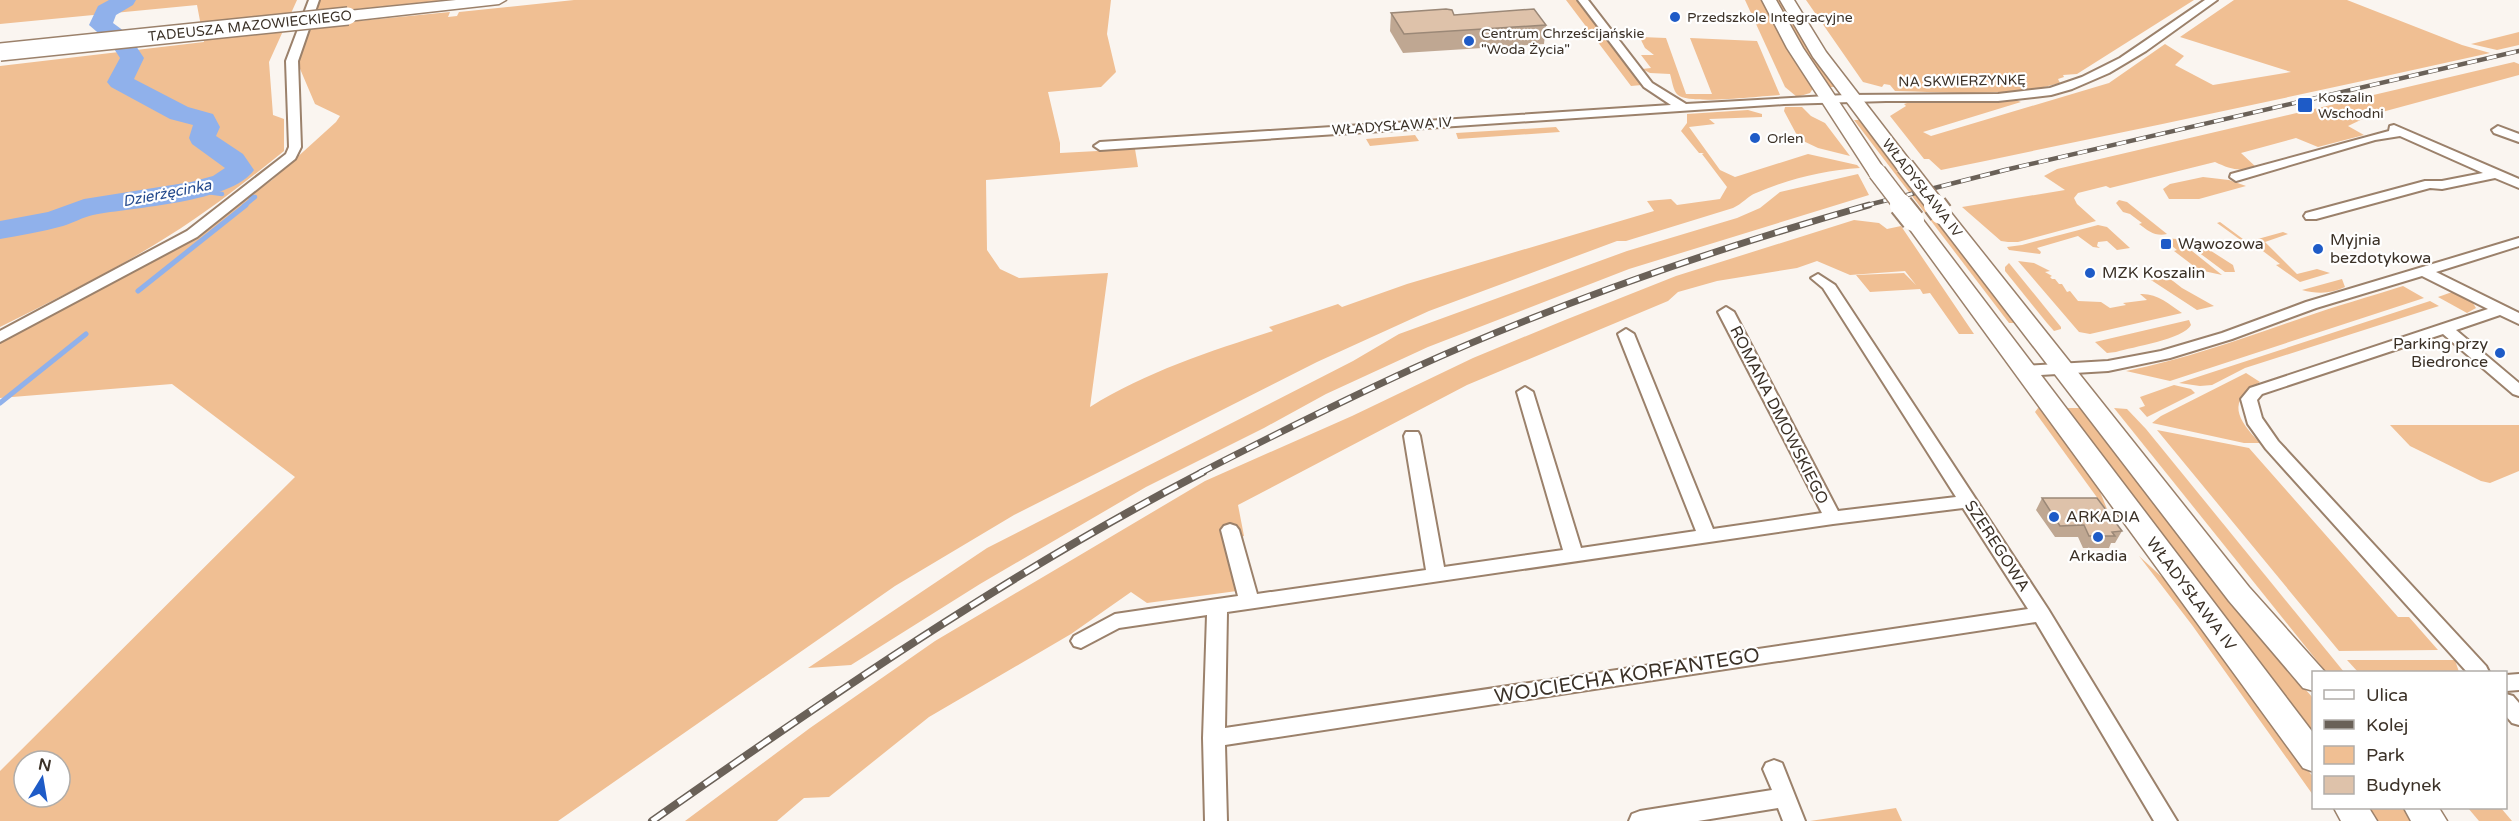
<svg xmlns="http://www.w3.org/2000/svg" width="2519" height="821" viewBox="0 0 2519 821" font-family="'Varela Round',sans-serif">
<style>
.green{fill:#f0bf93;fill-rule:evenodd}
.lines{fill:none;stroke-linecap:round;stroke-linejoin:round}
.stream-far1{stroke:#90b1eb;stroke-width:4.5}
.stream{stroke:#90b1eb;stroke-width:5}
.river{fill:#90b1eb;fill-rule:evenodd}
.minor-casing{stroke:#9b816b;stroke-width:4}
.secondary-casing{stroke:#9b816b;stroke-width:3}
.minor{fill:#fff;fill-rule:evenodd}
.secondary{fill:#fff;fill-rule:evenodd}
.rail-far2-casing{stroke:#6a6158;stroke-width:4.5}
.rail-far1-casing{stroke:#6a6158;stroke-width:7}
.rail-casing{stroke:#6a6158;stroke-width:8}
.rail-far2{stroke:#fff;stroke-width:3;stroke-dasharray:10;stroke-linecap:butt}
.rail-far1{stroke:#fff;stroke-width:4.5;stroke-dasharray:13;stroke-linecap:butt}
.rail{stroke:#fff;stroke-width:5;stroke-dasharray:16;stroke-linecap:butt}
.secondary-bridge-far1-casing{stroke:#9b816b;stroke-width:20;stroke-linecap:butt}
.secondary-bridge-casing{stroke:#9b816b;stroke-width:26;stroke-linecap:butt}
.secondary-bridge-far1{stroke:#fff;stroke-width:17}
.secondary-bridge{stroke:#fff;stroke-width:22}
.wall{fill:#bfa792}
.building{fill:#dec2aa;stroke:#9b8877;stroke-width:1.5}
.poi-dot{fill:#1e5bc7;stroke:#fff;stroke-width:2}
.labels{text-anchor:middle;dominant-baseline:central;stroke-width:4.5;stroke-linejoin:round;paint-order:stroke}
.far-poi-label{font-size:14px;fill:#3b3127;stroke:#fff;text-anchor:start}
.far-street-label{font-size:14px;fill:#3b3127;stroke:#fff}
.far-water-label{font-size:15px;font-style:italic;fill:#23498d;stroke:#fff}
.poi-label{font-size:16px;fill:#3b3127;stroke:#fff;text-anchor:start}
.street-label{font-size:16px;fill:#3b3127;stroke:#fff}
.near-street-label{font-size:20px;fill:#3b3127;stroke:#fff}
</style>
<rect width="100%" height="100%" fill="#faf5f0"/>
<g class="green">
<path d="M0,0h297l-28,62 4,53 11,4v32c-41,33 -84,67 -130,94 -49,30 -102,56 -154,82v-261l204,-24 -7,-37 -197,19z"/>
<path d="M320,0h127l-131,13z"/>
<path d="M574,0h537l-4,34 9,38 -15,15 -53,5 12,51v10l75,-4 3,18 -152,13 1,70 13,19 19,9 89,-5 -18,134c56,-35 121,-56 183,-76l-4,-4 69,-23 4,3 65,-23 247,-73 -7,-10 24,-2 6,6 43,-6 7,-12 -25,-33 2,-1h-5l-18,-22 6,-8v-9l61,-4 14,4v3l-53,2 6,5 -26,3 31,43 15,7 73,-23 49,11 3,3c-35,2 -72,11 -104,25 -8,3 -14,11 -23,15l-107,33h-9l-188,70 -112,51 -303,153 -119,71 -337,235h-558v-50l295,-294 -123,-93 -172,14v-56l177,-93 95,-69 64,-58 4,-6 -25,-12 -20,-47 12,-31 143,-14 -2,5 9,-1 2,-4zM24,761h36v36h-36z"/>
<path d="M1566,0h10l38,50 8,6 -3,1 23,28 -11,1z"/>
<path d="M1745,0h17l52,87 -4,6 -13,4 -12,-10z"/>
<path d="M1775,0h6l27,49 28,38h-7l-20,-28z"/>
<path d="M1806,0h388l-117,74 -14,1 1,2 -6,2 2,4c-52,15 -111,9 -165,8l-5,-6 -6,-1 -2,3 -19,-5z"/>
<path d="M2234,0h113l115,45 28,8c-183,41 -366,79 -549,117l-12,-11h-5l-34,-43 16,-10 -2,-2 3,-1h78l31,-3 5,2 -98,30 8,4 178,-53 56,-39 19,12 -9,9 38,20 78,-13 -111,-35z"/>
<path d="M2519,32v13l-22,5 -26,-6z"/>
<path d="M1616,36l50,2 20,56h26l-22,-56 67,3 23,54c-19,1 -90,10 -102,0 -5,-4 -6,-15 -8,-21l-20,-1 -8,-4 9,-1 -10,-13h13l-9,-7 -5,-10z"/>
<path d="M2514,62l5,2v11l-148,40 -23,11 16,9 -46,12 -22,-9 -55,15 15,14c-17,5 -26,2 -41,-5l-105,26 -4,-2 -28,7 -4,5 3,6 19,17 -78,21h-10l-7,-1 -39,-34 103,-17 -21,-14 13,-7z"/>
<path d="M1785,107h17l9,9 14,7 25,33 -32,-8 -19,-9 -15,-28z"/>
<path d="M1854,120h7l157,203h-9z"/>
<path d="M1556,127l4,5 -102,7 -2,-6z"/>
<path d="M1415,135l4,6 -49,5 -4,-7z"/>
<path d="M1858,174l11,21 -240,74 -201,78 -102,47 -62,34 -118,59 -166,97 -129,81 -43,3 179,-120 366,-187 46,-27 228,-83 110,-33 23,-10 20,-16z"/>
<path d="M2203,177l26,3 17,6 -47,13h-30l-6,-10 7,-5z"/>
<path d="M2119,200l8,2 40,32c-11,3 -19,-3 -28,-10l3,-1 -12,-9 -7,-2 -7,-9z"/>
<path d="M1854,220l25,3 8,6 14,-3 73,108h-15l-29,-41 -7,1 -3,-5 -50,3 -14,-17 48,-2 12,12 -11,-14 -55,4 -33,-14 -20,7 -80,13 -39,11 -10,9 -201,84 -229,120 6,31 -20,5 13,37v13l-90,12 -16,-11 -60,42 -142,83 -100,80 -25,1 -27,23h-92l125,-93 125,-87 270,-160 147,-65 121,-58 92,-38 111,-44z"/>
<path d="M2220,222l27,20 36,-10 5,2 -23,8 32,32 20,-5 13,4 -30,9 -24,-17 4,-1 -25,-19 -6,1 -32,-23z"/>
<path d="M2098,225l9,2 23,21 -13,2 -10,-9 -9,1 -1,4 3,2 -7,-1 -15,-11 -41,12 4,4 -1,2 -31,-4 -2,-3 15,-2z"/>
<path d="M2162,238l15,1 45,36 -23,-5 -25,-19 3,-1z"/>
<path d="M2201,242l10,6 -3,1 25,16 2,7h-10l-39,-29z"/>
<path d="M2018,261l16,2 16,8 -5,1 7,4 -2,1 2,2h3l4,5h3l5,8 3,-1 8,10 23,1 9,6 16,-3 -3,-2 24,-3 -7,-6c17,-1 29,10 42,19l-92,21 -11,-2z"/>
<path d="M2009,263l52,64v2l-7,2 -7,-8 -42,-52v-4z"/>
<path d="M2152,274h12l18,14 32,18 -17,4 -46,-30 4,-2z"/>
<path d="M2342,279l3,8c-14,7 -28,7 -43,3z"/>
<path d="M2403,286l21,12 -254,83 -44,-10c61,-12 118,-33 176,-53 33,-12 67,-21 101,-32z"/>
<path d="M2455,291l16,9 5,8 -9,5 -29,-16z"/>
<path d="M2430,301l9,5 -194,62 -33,17 -12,1 -21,-3z"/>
<path d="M2189,320l2,5c-7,14 -59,22 -75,27l-9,1 -12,-11z"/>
<path d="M2246,373l14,9c-34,19 -23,37 0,61h-16l-92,-20 9,-7z"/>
<path d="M2174,385l17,4 4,4 -48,24 -8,-9 6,-2 -5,-9z"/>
<path d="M2038,408l5,1 52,70 14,35 -74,-102z"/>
<path d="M2064,408h18l180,232 51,58v41z"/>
<path d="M2114,408l13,1 19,20 198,243h-18z"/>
<path d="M2390,425h129v46l-29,12 -9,-2 -71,-35z"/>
<path d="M2157,430l92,18 149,169h11l29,33 -99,1z"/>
<path d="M2139,556l36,33 138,188v18l-121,-170z"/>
<path d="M2347,660h108l4,12h-101z"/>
<path d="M1896,808l6,13h-92z"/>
<path d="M2365,808h40l11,13h-41z"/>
<path d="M2468,808h33l11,13h-33z"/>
</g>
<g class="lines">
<g class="stream-far1">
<path d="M193,190l29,4"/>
<path d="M243,196l12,1 -11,9"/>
</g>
<g class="stream">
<path d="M138,291l108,-86"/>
<path d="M0,403l86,-69"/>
</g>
<path class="river" d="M109,0h27l-3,5 -17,10 -3,8 15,11 16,24 -10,21 54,28 25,7 7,13 -4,9 27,18 11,16c-23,33 -121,37 -161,45 -10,2 -20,8 -30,11 -21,6 -42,9 -63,13v-18l48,-9 36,-13 107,-17 22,-6 12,-8 -33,-24 -3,-6 4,-13 -23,-6 -59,-32 -4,-5 13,-24 -9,-14 -22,-19 9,-19z"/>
<g class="minor-casing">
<g id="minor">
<path d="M309,0h10l-21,61 3,86 -6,12 -98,78 -197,105v-11l187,-100 99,-77 3,-7 -3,-86z"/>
<path d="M1578,0h10l64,83 34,21 159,-9 153,-1 52,-6 32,-11 38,-19 85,-58h12l-71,51 -37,22 -37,16 -21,6 -53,6h-112l-102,3 -684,46 -6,-4 6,-4 571,-37 -27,-18z"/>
<path d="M2394,125l125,54v9l-24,-10 -53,11 -12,-1 -114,31h-10l-2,-3 2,-3 119,-32h17l41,-8 -83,-37 -25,4 -139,41 -6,-4 1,-3 158,-43 1,-5z"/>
<path d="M2498,126l21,8v8l-25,-9 -2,-3z"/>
<path d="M2519,238v8l-83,26 83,41v11l-19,-9 -44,15 63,53v13l-6,-2 -70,-60 -181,60 -5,6 5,18 16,23 208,225 3,6h-22l-201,-223 -18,-25 -7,-25 9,-11 238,-79 -66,-33 -106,32 -84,31 -62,19 -62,13 -83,5 -8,-5 8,-5 83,-5 53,-10 61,-18 84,-31z"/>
<path d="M1818,274l17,11 213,324 129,212h-23l-118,-199 -811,123 2,76h-22l-2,-83 4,-123 -88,13 -38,20 -7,-2 -3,-5 3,-5 41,-22 123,-18 -17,-66 3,-4 6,-2 6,2 3,4 18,64 169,-24 -22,-134 2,-4h12l2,4 24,131 119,-17 -46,-158 8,-5 8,5 48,156 115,-17 -78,-197 8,-5 8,5 79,195 109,-16 -104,-201 8,-5 8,5 104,199 118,-14 -133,-209 -12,-10zM1963,508l65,101 -803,119 2,-116 606,-88z"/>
<path d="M2519,674v16l-13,1v-16z"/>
<path d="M2506,694l7,2 6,7v22l-7,-2 -6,-7z"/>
<path d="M1774,760l8,3 23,58h-22l-5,-13 -80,13h-69l3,-7 8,-3 132,-21 -9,-21 3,-6z"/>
</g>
</g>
<g class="secondary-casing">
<g id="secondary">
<path d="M456,0h50l-7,4 -151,17 -8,-5 8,-5z"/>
<path d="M1762,0h14l27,48 83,124 -2,4h-14l-83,-128z"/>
<path d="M1780,0h14l32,52 88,114 -2,4h-14l-85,-113z"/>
<path d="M1941,207l7,2 301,378 76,85h-11v19l-11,-3 -74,-87 -295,-384 -3,-4 3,-4z"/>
<path d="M1913,214l7,2 394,518v38l-11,-4 -397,-544 -3,-4 3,-4z"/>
<path d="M2334,808h35l8,13h-36z"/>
<path d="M2404,808h35l8,13h-36z"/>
</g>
</g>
<use href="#minor" class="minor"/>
<use href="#secondary" class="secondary"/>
<g class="rail-far2-casing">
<path id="rail-far2" d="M1864,206l141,-36 514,-119"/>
</g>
<g class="rail-far1-casing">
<path id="rail-far1" d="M1200,473c70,-36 140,-71 212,-104 148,-67 302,-120 457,-164"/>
</g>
<g class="rail-casing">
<path id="rail" d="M652,821c178,-125 358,-249 551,-349"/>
</g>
<use href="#rail-far2" class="rail-far2"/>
<use href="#rail-far1" class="rail-far1"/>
<use href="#rail" class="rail"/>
<g class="secondary-bridge-far1-casing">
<g id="secondary-bridge-far1">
<path d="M0,52l348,-36"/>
<path d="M1905,166l31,40"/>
<path d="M1877,172l26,34"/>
</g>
</g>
<g class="secondary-bridge-casing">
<g id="secondary-bridge">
<path d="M1901,205l12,15"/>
<path d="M1935,205l6,8"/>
</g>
</g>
<use href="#secondary-bridge-far1" class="secondary-bridge-far1"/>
<use href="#secondary-bridge" class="secondary-bridge"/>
</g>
<g class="wall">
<path d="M1391,13l155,12 -2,19 -141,9 -13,-22z"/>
<path d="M2042,498l80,33 -7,12h-4l-2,5h-26l-5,-11h-23l-19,-27z"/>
</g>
<g class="building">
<path d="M1446,9l6,1 2,5 80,-6 12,16 -142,9 -13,-21z"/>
<path d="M2042,498h55l25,33 -10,1 3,4h-26l-5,-11 -24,1z"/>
</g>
<g class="poi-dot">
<circle cx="1675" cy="17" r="6"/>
<circle cx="1469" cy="41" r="6"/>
<rect x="2297" y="97" width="16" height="16" rx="3"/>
<circle cx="1755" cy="138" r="6"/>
<rect x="2160" y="238" width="12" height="12" rx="3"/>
<circle cx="2318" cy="249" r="6"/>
<circle cx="2090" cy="273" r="6"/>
<circle cx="2500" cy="353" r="6"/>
<circle cx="2054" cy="517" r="6"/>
<circle cx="2098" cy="537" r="6"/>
</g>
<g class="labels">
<g class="far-poi-label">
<text x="1687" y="17">Przedszkole Integracyjne</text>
<text x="1481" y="33">Centrum Chrześcijańskie<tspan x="1481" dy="16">"Woda Życia"</tspan></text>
<text x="2318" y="97">Koszalin<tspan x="2318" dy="16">Wschodni</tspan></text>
<text x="1767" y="138">Orlen</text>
</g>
<g class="far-street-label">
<text transform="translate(250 26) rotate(-6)">TADEUSZA MAZOWIECKIEGO</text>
<text transform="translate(1962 81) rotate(-1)">NA SKWIERZYNKĘ</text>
<text transform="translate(1392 126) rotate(-4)">WŁADYSŁAWA IV</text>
<text transform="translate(1922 188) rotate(52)">WŁADYSŁAWA IV</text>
</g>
<g class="far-water-label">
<text transform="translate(167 193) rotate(-11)">Dzierżęcinka</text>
</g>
<g class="poi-label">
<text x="2330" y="240">Myjnia<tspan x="2330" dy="18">bezdotykowa</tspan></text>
<text x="2178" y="244">Wąwozowa</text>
<text x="2102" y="273">MZK Koszalin</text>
<text x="2488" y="344" text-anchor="end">Parking przy<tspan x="2488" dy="18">Biedronce</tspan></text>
<text x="2066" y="517">ARKADIA</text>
<text x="2098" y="556" text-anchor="middle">Arkadia</text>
</g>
<g class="street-label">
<text transform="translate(1779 415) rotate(63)">ROMANA DMOWSKIEGO</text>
<text transform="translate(1997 546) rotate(57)">SZEREGOWA</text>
<text transform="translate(2191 594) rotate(53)">WŁADYSŁAWA IV</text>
</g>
<g class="near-street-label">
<text transform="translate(1627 676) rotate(-9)">WOJCIECHA KORFANTEGO</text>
</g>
</g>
<rect x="2312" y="671" width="195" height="138" fill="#ffffff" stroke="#b1ada9" stroke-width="1.5"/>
<rect x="2324" y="690" width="30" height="9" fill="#ffffff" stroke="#b1ada9" stroke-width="1.5"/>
<text x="2366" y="701" font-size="18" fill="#3b3127">Ulica</text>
<rect x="2324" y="720" width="30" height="9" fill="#6a6158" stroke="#b1ada9" stroke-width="1.5"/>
<text x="2366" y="731" font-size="18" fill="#3b3127">Kolej</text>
<rect x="2324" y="746" width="30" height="18" fill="#f0bf93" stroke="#b1ada9" stroke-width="1.5"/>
<text x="2366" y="761" font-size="18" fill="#3b3127">Park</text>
<rect x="2324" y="776" width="30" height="18" fill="#dec2aa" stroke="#b1ada9" stroke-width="1.5"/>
<text x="2366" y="791" font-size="18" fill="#3b3127">Budynek</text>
<g transform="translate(42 779) rotate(11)"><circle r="28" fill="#ffffff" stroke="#b1ada9" stroke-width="1.5"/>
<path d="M0-4.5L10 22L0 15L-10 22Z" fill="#1e5bc7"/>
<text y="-9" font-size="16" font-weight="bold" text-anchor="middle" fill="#3b3127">N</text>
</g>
</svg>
